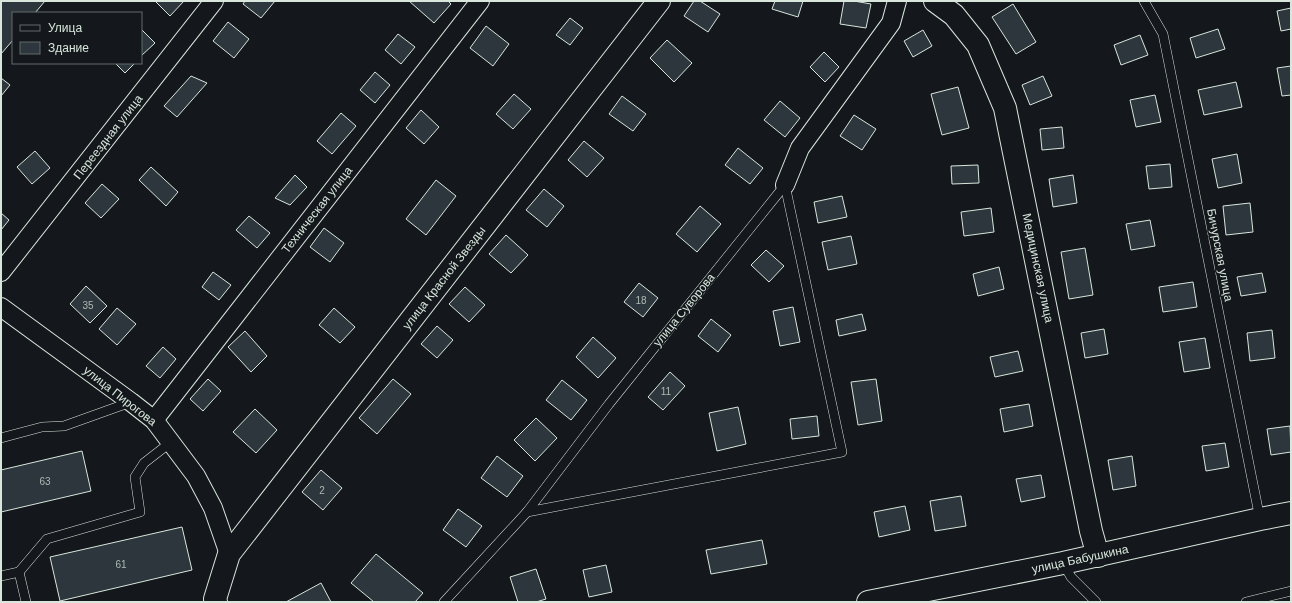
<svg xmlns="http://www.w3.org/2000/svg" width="1292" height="603" viewBox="0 0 1292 603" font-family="Helvetica,sans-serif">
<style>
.building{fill:#2c363c;stroke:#d8e6dc}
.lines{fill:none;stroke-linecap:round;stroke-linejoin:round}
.lane-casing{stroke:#d8e6dc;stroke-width:10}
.street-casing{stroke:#d8e6dc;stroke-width:20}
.secondary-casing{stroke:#d8e6dc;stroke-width:24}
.primary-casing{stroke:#d8e6dc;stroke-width:24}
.lane{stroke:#14181c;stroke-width:9}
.street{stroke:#14181c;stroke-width:18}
.secondary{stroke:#14181c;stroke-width:22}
.primary{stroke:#14181c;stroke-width:22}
.labels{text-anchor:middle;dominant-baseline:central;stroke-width:3;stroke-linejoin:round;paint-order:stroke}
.number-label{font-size:10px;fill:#adbab4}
.street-label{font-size:12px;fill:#d8e6dc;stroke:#14181c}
</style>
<rect width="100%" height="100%" fill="#14181c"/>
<g class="building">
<path d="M1,1h44l-10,12h-22v27l-12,14z"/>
<path d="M155,1h29l-14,15z"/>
<path d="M245,1h30l-14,17 -18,-14z"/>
<path d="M409,1h39l3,3 -17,19z"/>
<path d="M694,1h6l20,13 -12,18 -24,-16z"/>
<path d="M775,1h28l-5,16 -26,-8z"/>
<path d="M844,1h10l17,3 -5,24 -26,-4z"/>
<path d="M1013,4l23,38 -20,12 -24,-37z"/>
<path d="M1291,8v21l-10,2 -4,-20z"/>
<path d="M570,18l13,10 -13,17 -14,-10z"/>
<path d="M228,22l21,17 -15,19 -21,-17z"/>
<path d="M486,26l23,18 -16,22 -23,-18z"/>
<path d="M141,29l14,14 -14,13z"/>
<path d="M1218,29l7,20 -29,9 -6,-20z"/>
<path d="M923,30l9,16 -19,11 -9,-16z"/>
<path d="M398,34l17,13 -14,17 -16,-14z"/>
<path d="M1140,35l8,20 -27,10 -7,-20z"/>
<path d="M667,40l25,23 -18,19 -24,-24z"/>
<path d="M824,52l15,15 -14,15 -15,-15z"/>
<path d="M115,63h20l-10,10z"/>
<path d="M1291,66v29l-9,1 -5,-28z"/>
<path d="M375,72l15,13 -15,18 -15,-13z"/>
<path d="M191,76l16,7 -30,34 -13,-11z"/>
<path d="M1043,76l9,20 -22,9 -8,-20z"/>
<path d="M1,78l9,7 -9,11z"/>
<path d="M1236,82l6,25 -38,8 -6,-25z"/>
<path d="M958,87l11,41 -27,7 -11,-41z"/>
<path d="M514,94l17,15 -18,20 -17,-15z"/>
<path d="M1155,95l6,27 -25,5 -6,-27z"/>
<path d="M622,96l24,18 -13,17 -24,-17z"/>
<path d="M780,101l20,17 -15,19 -21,-17z"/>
<path d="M421,110l18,17 -15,17 -18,-16z"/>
<path d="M341,113l15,13 -24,28 -15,-13z"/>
<path d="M854,115l22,14 -14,21 -22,-14z"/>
<path d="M1062,127l2,21 -22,2 -2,-21z"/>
<path d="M584,141l20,17 -17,19 -19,-17z"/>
<path d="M738,148l25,20 -13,16 -25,-19z"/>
<path d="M35,151l15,17 -18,16 -15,-17z"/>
<path d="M1237,154l5,29 -24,5 -6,-29z"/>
<path d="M1170,164l2,23 -23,2 -3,-23z"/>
<path d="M978,165l1,18 -27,1 -1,-18z"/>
<path d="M151,167l27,25 -12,14 -27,-26z"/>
<path d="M295,175l12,12 -17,18 -15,-7z"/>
<path d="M1073,175l4,28 -24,4 -4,-28z"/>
<path d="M436,180l20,16 -30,39 -20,-16z"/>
<path d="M102,184l17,15 -18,19 -16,-15z"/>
<path d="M544,189l20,17 -17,21 -21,-17z"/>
<path d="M842,196l5,21 -29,6 -4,-21z"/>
<path d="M1250,203l3,29 -27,3 -3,-29z"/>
<path d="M700,206l21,18 -24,28 -21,-18z"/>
<path d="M991,208l3,24 -30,4 -3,-24z"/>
<path d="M1,213l8,7 -8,10z"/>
<path d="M249,216l21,17 -13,15 -21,-18z"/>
<path d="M1150,220l5,26 -24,4 -5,-26z"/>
<path d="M324,228l20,15 -14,19 -20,-15z"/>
<path d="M506,235l22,20 -17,18 -22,-19z"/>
<path d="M851,236l6,28 -29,6 -6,-28z"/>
<path d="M1085,248l8,47 -24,4 -8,-47z"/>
<path d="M766,250l18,16 -15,16 -18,-17z"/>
<path d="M999,267l5,22 -26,7 -5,-22z"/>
<path d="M213,272l18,13 -12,15 -17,-13z"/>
<path d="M1262,273l4,19 -25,4 -4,-19z"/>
<path d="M1193,282l4,25 -34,5 -4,-25z"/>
<path d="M639,283l19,15 -15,19 -19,-15z"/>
<path d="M86,286l21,20 -17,17 -20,-19z"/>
<path d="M465,287l20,18 -16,17 -20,-18z"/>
<path d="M793,307l7,35 -20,4 -7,-35z"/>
<path d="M117,308l19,16 -19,21 -18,-16z"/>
<path d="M334,308l21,19 -15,16 -21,-18z"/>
<path d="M862,314l4,16 -27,6 -3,-16z"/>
<path d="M711,319l20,16 -13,17 -20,-16z"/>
<path d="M437,326l16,14 -16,18 -16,-14z"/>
<path d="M1104,329l4,25 -23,4 -4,-25z"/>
<path d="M1272,330l3,28 -25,3 -3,-28z"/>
<path d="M245,331l22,25 -16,16 -23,-25z"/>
<path d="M593,337l23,21 -18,20 -22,-21z"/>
<path d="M1205,338l5,30 -26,4 -5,-30z"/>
<path d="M163,347l13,12 -16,19 -14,-12z"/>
<path d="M1018,351l5,20 -28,6 -5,-20z"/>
<path d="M670,372l15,14 -22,24 -15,-13z"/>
<path d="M208,379l13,12 -18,20 -13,-12z"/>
<path d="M393,379l18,15 -34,40 -18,-16z"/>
<path d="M876,379l6,42 -24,4 -7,-43z"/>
<path d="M562,380l25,20 -16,20 -25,-20z"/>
<path d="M1029,404l4,22 -29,6 -4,-23z"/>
<path d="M738,407l8,37 -29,7 -8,-38z"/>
<path d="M255,409l22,21 -21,23 -23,-21z"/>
<path d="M817,416l2,20 -27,3 -2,-20z"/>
<path d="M536,418l21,20 -22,23 -21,-21z"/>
<path d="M1290,426l1,26 -20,3 -4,-26z"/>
<path d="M1225,443l4,24 -23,4 -4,-25z"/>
<path d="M82,451l9,40 -90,21v-42z"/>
<path d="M497,456l26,20 -16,21 -26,-19z"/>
<path d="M1132,456l4,30 -23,4 -5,-30z"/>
<path d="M321,470l21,18 -19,22 -21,-18z"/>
<path d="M1041,475l4,22 -24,5 -5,-23z"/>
<path d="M961,496l5,30 -31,5 -5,-30z"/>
<path d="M905,506l5,24 -31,7 -5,-25z"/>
<path d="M458,509l24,17 -16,21 -23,-17z"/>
<path d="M182,527l10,43 -132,31 -10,-44z"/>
<path d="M762,540l5,24 -56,10 -5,-24z"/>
<path d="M376,554l47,39 -8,9h-41l-23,-19z"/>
<path d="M606,565l6,27 -23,5 -6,-27z"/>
<path d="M536,569l10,30 -10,3h-18l-8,-25z"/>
<path d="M321,583l10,19h-45z"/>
</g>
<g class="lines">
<g class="lane-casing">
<g id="lane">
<path d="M1144,1l19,33 97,485"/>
<path d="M1,438l41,-11 22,-1 67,-24"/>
<path d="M527,512l315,-60 -57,-267"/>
<path d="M1063,563l8,14 25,25"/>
<path d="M19,572l28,-33 93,-27 -5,-35 9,-14 27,-21"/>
<path d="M1,576l18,-4 7,30"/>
<path d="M444,602l83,-90 82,-108 176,-219"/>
<path d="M1246,602l45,-11"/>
</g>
</g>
<g class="street-casing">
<g id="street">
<path d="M785,185l15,-37 91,-125 6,-22"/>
<path d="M1,272l213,-271"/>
<path d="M1,307l130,95 23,18 42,56 17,32 16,46"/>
<path d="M154,420l326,-419"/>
</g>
</g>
<g class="secondary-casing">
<g id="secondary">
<path d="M935,1l19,14 24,30 27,63 86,423 7,25"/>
<path d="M216,602l-1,-3 14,-45 430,-553"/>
</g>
</g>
<g class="primary-casing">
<path id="primary" d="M868,602l195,-39 197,-44 31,-6"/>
</g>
<use href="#lane" class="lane"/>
<use href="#street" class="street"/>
<use href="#secondary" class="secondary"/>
<use href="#primary" class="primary"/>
</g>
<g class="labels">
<g class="number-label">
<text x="641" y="300">18</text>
<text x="88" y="305">35</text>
<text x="666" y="391">11</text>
<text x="45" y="481">63</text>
<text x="322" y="490">2</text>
<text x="121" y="564">61</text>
</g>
<g class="street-label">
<text transform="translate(108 137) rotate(-52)">Переездная улица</text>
<text transform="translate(317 210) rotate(-52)">Техническая улица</text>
<text transform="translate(1220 255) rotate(79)">Бичурская улица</text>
<text transform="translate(1038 268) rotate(78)">Медицинская улица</text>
<text transform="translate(444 278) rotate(-52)">улица Красной Звезды</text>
<text transform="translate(684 310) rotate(-51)">улица Суворова</text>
<text transform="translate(120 396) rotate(38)">улица Пирогова</text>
<text transform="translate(1080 559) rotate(-12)">улица Бабушкина</text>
</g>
</g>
<rect width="1292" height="603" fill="none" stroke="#d8e6dc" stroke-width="4"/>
<rect x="12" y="12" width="130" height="52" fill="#14181c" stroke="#626a69"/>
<rect x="20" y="25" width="20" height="6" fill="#14181c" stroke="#626a69"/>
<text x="48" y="32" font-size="12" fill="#d8e6dc">Улица</text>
<rect x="20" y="42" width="20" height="12" fill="#2c363c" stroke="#626a69"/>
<text x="48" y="52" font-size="12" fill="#d8e6dc">Здание</text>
</svg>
